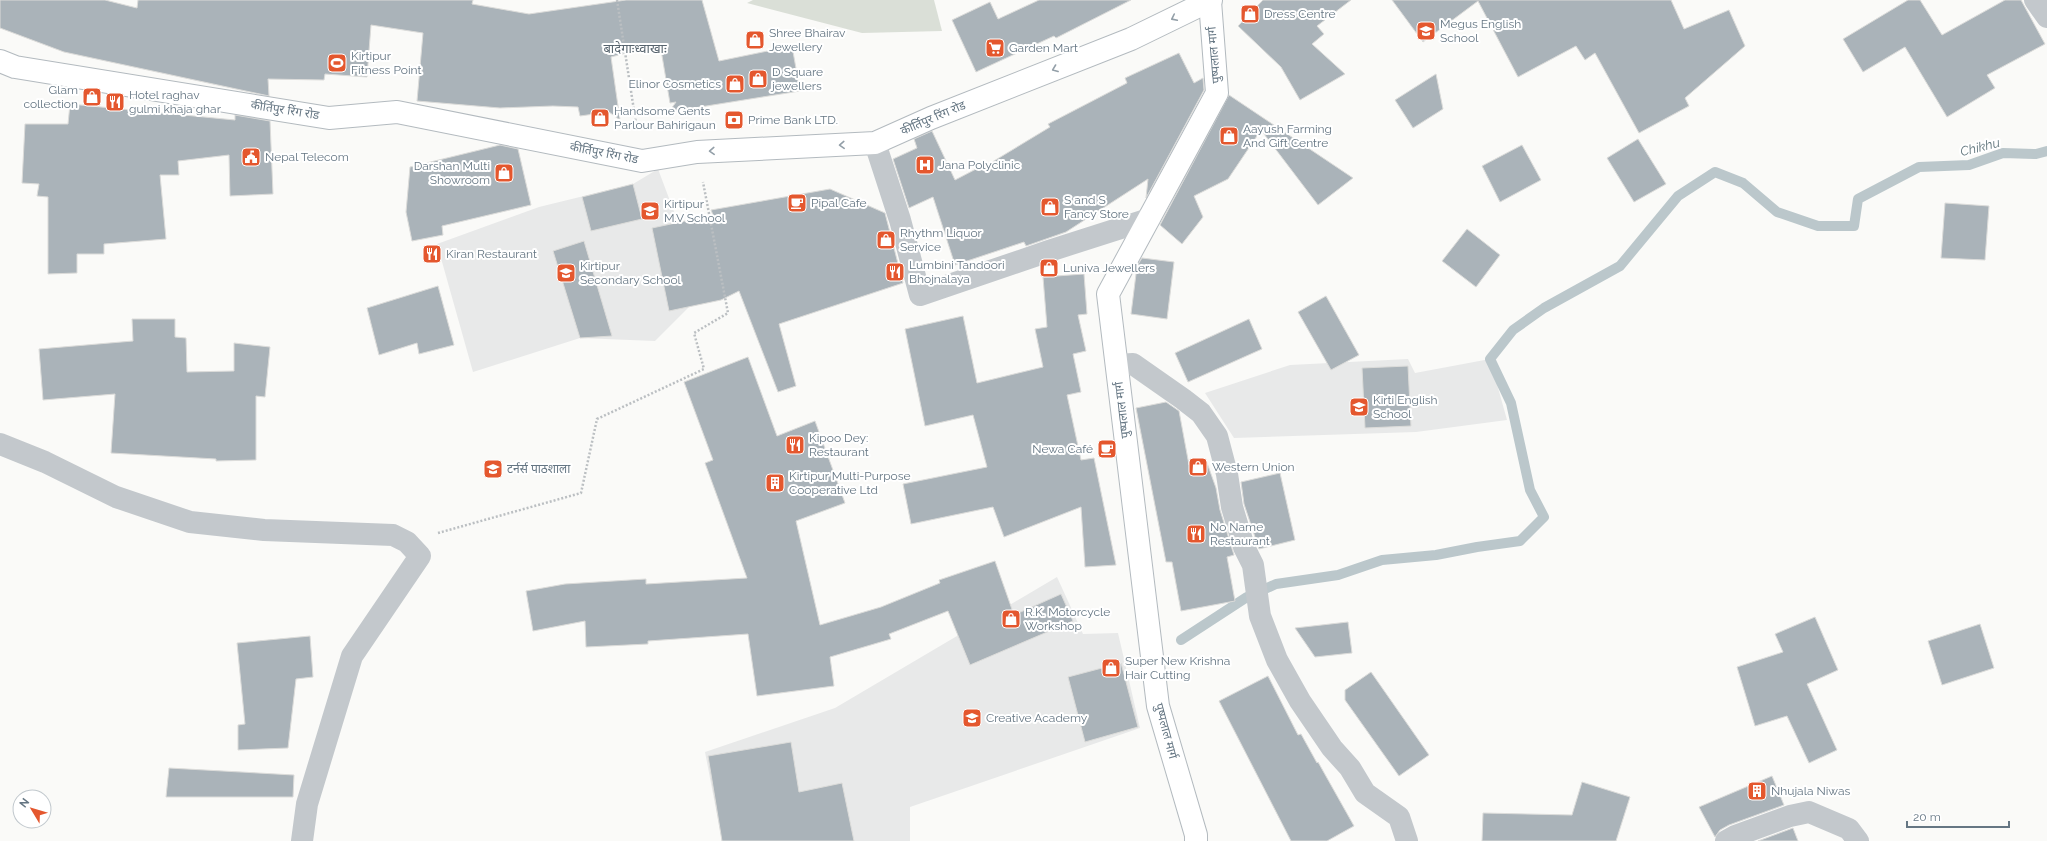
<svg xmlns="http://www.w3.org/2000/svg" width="2047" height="841" viewBox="0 0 2047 841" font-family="Raleway,'Noto Sans Devanagari',sans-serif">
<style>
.built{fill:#e8e9e9}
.green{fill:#dadfd7}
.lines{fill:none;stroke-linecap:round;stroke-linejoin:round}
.stream{stroke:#bbc7cb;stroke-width:10}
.building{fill:#aab3b9;stroke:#dcdcda}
.secondary-casing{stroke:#b3babf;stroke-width:24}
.path{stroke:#bbbfc2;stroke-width:2.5;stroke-dasharray:2 2;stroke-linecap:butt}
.street{stroke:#c3c8cc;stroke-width:22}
.secondary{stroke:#fff;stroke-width:22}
.oneway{stroke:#939fa8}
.labels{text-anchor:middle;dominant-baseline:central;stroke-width:4;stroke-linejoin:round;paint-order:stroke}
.poi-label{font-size:12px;fill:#657683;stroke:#fff;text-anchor:start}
.street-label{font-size:12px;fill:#657683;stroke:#fff}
.neighbourhood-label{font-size:13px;fill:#57646e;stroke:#fff}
.water-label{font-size:13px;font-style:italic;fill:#60757c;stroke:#fff}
</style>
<rect width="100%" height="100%" fill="#fafaf8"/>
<g class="built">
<path d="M658,169l18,48 18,85 -39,39 -75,-3 -107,34 -36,-128 102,-37 94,-23z"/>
<path d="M1408,359l7,14 75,-14 17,61 -91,12 -182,6 -29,-45 85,-28z"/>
<path d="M1057,577l26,57 35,-1 22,95 -230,79v34h-188l-17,-89 130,-44z"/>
</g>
<path class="green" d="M753,0h181l8,31 -80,2 -115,-30z"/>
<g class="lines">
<path class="stream" d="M1181,640l66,-43 29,-13 62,-9 44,-15 54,-5 41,-8 43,-6 24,-24 -14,-27 -19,-87 -21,-44 23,-29 31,-22 76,-42 58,-70 37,-24 28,11 34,29 41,14h36l4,-27 61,-32 50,-2 34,-12 33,1 11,-3"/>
</g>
<g class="building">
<path d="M0,0h105l32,8 1,-8h335l-1,4 57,10 97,-14h76l17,61 73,-15 8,45 -131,21 7,-10 -6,1 -10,-59 -49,13 9,63 -11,-8 -29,4 -2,-9 -25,-1 -53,2 -83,-7 6,-68 -52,-8 -4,52 -42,-3 -1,6 -56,-1 1,17 -205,-44 -64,-24z"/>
<path d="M1039,0h92l-75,38 -2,-2 -78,36 -24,-52 38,-18 8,17z"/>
<path d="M1263,0h88l-34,26 7,8 -12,10 33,30 -45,26 -19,-33 -43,-41z"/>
<path d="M1392,0h279l13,29 45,-19 16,36 -60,52 4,8 -50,27 -44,-80 -10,7 -9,-14 -58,31 -40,-76 -55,41z"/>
<path d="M1908,0h12l22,35 63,-35h16l24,44 -58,31 8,13 -48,29 -42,-70 -42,25 -20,-33z"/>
<path d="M1179,53l15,30 9,-5 1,12 -58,108 2,-19 -82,53 -40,14 -2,-4 -69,23 -22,-68 -24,11 -16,-49 24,-11 -3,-9 18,-8 23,49 23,-12 1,2 71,-43 -2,-3 79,-41 -2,-5z"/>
<path d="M1436,74l7,35 -30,19 -18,-28z"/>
<path d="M1229,95l124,83 -35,27 -57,-75 -33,49 -34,17 9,21 -21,27 -22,-19z"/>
<path d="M70,104l165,16v-5l35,6 3,73 -43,2 -1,-41 -51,6 1,14h-19l6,64 -62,5v10h-27v19l-29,1v-77l-11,-1 2,-12 -17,-1 3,-59h43z"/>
<path d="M1638,139l28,45 -32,18 -27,-44z"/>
<path d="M500,145l18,4 13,56 -89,21 1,9 -31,6 -6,-29 4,-45z"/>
<path d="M1522,145l19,35 -41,22 -18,-36z"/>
<path d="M633,184l9,35 -51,12 -9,-34z"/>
<path d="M830,189l55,24 18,70 -124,41 17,62 -18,6 -39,-101 -18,9 -52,11 -17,-83 61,-13 -2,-5z"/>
<path d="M1945,203l44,3 -4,54 -44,-2z"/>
<path d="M1467,229l33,26 -24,32 -34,-26z"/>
<path d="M584,241l28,95 -32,2 -27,-87z"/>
<path d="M1142,258l32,4 -7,57 -36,-5 6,-48z"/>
<path d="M1084,274l3,40 -9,1 8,36 -13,3 8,38 -14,3 14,65 13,-2 22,107 -31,2 -4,-60 -77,30 -11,-30 -82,17 -8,-40 84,-17 -14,-52 -48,11 -20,-97 58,-13 14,67 66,-16 -8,-38 12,-2 -4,-50z"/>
<path d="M438,286l16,59 -35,9 -2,-11 -38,12 -12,-47z"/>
<path d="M1326,296l33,59 -28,15 -33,-58z"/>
<path d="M132,319h43v18l11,1 1,34 47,-1v-28l36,4 -5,50 -9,-1v64l-40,1v-2l-105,-6 4,-59 -72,6 -4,-51 94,-8z"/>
<path d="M1249,319l13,30 -74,33 -13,-29z"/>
<path d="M748,357l29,79 38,-15 30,82 -49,18 24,104 61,-18 59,-24 -1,-3 56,-19 19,54 47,-21 12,27 -103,44 -22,-54 -59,23 2,5 -61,18 4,29 -77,10 -9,-62 -100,7v3l-62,3 -1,-26 -52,10 -7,-40 39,-7 81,-5v5l101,-6 -42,-115 8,-3 -29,-78z"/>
<path d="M1408,366l3,60 -46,2 -3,-60z"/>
<path d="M1166,402l13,9 10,54 17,-5 10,28 4,22 14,45 -7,2 8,44 -54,10 -9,-49h-6l-30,-154z"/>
<path d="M1280,473l15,67 -36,9 -15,-45 -3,-22z"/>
<path d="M1815,617l23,53 -31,14 30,66 -28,13 -22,-47 -32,10 -18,-59 46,-15 -8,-18z"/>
<path d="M1348,622l4,31 -37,4 -20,-29z"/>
<path d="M1980,624l14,44 -52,17 -14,-44z"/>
<path d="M310,636l3,41 -17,2 -8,69 -50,2v-25l7,-1 -8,-81z"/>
<path d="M1121,663l17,64 -53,15 -17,-65z"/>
<path d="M1371,672l58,83 -30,21 -54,-76v-10z"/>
<path d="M1268,676l30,59 3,-1 16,29 1,-1 36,64 -27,15h-36l-72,-140z"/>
<path d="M791,742l8,50 43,-9 12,58h-132l-14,-85z"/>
<path d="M169,768l125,7 -1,22h-127z"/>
<path d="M1772,776l12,29 -55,20 -9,5 -5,7 -16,-30z"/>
<path d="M1582,782l48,15 -14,44h-134l1,-28 89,2z"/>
<path d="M1793,828l5,13h-40z"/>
</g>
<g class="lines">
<g class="secondary-casing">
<g id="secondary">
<path d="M0,61l15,6 314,51 68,-6 245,49 55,-9 178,-9 56,-25 200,-79 80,-39"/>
<path d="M1196,841v-6l-38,-129 -50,-412 109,-201 -7,-92"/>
</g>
</g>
<g class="path">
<path d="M617,0l20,130"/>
<path d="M438,533l143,-40 16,-74 107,-50 -10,-36 34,-20 -25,-131"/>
</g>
<g class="street">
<path d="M2035,0l12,17"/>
<path d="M875,143l25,77 20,75 129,-44 100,-32"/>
<path d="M1117,365l16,-1 50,35 18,14 16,23 10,38 5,33 12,40 9,18 7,51 17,44 23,41 32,47 18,20 15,25 34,24 8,24"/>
<path d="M0,444l45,18 71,35 74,25 74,8 129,5 14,7 13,14 -68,100 -45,148 -5,37"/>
<path d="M1726,841l9,-5 55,-20 19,-4 40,17 9,12"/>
</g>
<use href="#secondary" class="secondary"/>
</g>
<defs><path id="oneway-chevron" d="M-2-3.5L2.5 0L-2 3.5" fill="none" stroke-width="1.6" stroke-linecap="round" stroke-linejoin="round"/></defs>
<g class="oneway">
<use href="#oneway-chevron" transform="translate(1174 18) rotate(154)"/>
<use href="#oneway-chevron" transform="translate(1055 69) rotate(159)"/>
<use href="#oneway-chevron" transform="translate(842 145) rotate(177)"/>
<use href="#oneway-chevron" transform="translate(712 151) rotate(177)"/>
</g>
<defs>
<g id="shop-square" transform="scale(1)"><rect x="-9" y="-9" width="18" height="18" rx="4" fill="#e4572e" stroke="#fff"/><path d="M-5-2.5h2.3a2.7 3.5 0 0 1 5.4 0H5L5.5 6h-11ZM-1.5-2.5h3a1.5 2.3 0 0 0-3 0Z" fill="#fff"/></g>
<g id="school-square" transform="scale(1)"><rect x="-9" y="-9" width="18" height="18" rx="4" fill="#e4572e" stroke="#fff"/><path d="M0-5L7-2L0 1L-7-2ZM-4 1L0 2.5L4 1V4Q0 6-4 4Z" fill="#fff"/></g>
<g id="supermarket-square" transform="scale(1)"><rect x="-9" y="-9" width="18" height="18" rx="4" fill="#e4572e" stroke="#fff"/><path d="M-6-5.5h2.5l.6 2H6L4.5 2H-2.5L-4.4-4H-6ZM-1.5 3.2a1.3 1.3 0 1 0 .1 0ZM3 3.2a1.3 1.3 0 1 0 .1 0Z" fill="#fff"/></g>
<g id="stadium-square" transform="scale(1)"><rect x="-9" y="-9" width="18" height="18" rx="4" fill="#e4572e" stroke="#fff"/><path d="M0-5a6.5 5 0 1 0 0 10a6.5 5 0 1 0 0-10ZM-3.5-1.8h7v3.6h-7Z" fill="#fff"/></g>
<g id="restaurant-square" transform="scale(1)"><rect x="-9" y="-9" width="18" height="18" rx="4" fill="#e4572e" stroke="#fff"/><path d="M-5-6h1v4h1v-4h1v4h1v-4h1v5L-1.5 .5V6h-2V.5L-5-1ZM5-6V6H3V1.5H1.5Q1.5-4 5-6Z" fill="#fff"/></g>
<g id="bank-square" transform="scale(1)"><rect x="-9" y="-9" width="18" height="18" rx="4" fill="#e4572e" stroke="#fff"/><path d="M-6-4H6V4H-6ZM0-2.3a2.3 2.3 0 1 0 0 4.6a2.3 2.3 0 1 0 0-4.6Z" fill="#fff"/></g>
<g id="civic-square" transform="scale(1)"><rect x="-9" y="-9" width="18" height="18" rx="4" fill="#e4572e" stroke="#fff"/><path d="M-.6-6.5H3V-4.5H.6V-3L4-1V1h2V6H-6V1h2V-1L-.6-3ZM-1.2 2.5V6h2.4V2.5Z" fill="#fff"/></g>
<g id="hospital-square" transform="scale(1)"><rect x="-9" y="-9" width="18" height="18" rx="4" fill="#e4572e" stroke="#fff"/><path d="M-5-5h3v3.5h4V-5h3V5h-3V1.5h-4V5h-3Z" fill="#fff"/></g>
<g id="cafe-square" transform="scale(1)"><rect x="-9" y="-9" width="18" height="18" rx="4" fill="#e4572e" stroke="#fff"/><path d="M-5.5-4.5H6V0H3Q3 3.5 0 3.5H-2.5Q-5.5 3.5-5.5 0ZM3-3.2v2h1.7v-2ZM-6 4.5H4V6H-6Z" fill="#fff"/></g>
<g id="building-square" transform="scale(1)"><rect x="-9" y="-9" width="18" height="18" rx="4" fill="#e4572e" stroke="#fff"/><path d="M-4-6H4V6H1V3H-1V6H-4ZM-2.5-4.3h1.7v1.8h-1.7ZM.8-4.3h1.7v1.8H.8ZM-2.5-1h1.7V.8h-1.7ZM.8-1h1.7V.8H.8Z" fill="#fff"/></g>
</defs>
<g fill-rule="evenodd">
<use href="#shop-square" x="1250" y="14"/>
<use href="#school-square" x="1426" y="31"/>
<use href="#shop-square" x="755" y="40"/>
<use href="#supermarket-square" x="995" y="48"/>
<use href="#stadium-square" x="337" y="63"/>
<use href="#shop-square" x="758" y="79"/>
<use href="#shop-square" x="735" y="84"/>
<use href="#shop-square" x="92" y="97"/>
<use href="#restaurant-square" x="115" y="102"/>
<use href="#shop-square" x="600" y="118"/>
<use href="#bank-square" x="734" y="120"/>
<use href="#shop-square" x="1229" y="136"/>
<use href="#civic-square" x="251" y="157"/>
<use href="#hospital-square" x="925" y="165"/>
<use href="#shop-square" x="504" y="173"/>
<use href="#cafe-square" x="797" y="203"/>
<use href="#shop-square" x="1050" y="207"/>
<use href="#school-square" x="650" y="211"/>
<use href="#shop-square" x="886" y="240"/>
<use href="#restaurant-square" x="432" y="254"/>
<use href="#shop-square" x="1049" y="268"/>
<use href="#restaurant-square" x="895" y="272"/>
<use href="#school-square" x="566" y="273"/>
<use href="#school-square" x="1359" y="407"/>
<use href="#restaurant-square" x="795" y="445"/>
<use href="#cafe-square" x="1107" y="449"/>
<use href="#shop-square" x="1198" y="467"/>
<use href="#school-square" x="493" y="469"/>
<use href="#building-square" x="775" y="483"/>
<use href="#restaurant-square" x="1196" y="534"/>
<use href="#shop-square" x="1011" y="619"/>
<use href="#shop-square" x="1111" y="668"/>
<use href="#school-square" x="972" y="718"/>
<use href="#building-square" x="1757" y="791"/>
</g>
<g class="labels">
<g class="poi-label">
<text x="1264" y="14">Dress Centre</text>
<text x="1440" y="24">Megus English<tspan x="1440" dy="14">School</tspan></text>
<text x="769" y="33">Shree Bhairav<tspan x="769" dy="14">Jewellery</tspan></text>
<text x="1009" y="48">Garden Mart</text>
<text x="351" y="56">Kirtipur<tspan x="351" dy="14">Fitness Point</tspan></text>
<text x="772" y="72">D Square<tspan x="772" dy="14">jewellers</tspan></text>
<text x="721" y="84" text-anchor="end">Elinor Cosmetics</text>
<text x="78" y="90" text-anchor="end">Glam<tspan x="78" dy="14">collection</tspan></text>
<text x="129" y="95">Hotel raghav<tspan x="129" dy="14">gulmi khaja ghar</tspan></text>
<text x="614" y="111">Handsome Gents<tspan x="614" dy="14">Parlour Bahirigaun</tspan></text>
<text x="748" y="120">Prime Bank LTD.</text>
<text x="1243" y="129">Aayush Farming<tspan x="1243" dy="14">And Gift Centre</tspan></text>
<text x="265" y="157">Nepal Telecom</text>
<text x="939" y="165">Jana Polyclinic</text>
<text x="490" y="166" text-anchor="end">Darshan Multi<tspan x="490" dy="14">Showroom</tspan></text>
<text x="1064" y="200">S and S<tspan x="1064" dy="14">Fancy Store</tspan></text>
<text x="811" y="203">Pipal Cafe</text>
<text x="664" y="204">Kirtipur<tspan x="664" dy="14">M.V School</tspan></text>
<text x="900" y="233">Rhythm Liquor<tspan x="900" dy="14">Service</tspan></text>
<text x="446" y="254">Kiran Restaurant</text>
<text x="909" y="265">Lumbini Tandoori<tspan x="909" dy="14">Bhojnalaya</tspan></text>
<text x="580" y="266">Kirtipur<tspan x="580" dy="14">Secondary School</tspan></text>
<text x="1063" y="268">Luniva Jewellers</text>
<text x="1373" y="400">Kirti English<tspan x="1373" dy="14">School</tspan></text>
<text x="809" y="438">Kipoo Dey:<tspan x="809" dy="14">Restaurant</tspan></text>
<text x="1093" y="449" text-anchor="end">Newa Café</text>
<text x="1212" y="467">Western Union</text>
<text x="507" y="469">टर्नर्स पाठशाला</text>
<text x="789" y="476">Kirtipur Multi-Purpose<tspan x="789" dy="14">Cooperative Ltd</tspan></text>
<text x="1210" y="527">No Name<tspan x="1210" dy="14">Restaurant</tspan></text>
<text x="1025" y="612">R.K. Motorcycle<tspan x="1025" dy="14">Workshop</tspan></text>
<text x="1125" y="661">Super New Krishna<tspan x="1125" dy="14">Hair Cutting</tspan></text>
<text x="986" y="718">Creative Academy</text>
<text x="1771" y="791">Nhujala Niwas</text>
</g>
<g class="street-label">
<text transform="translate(1214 55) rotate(-95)">पुष्पलाल मार्ग</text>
<text transform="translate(285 110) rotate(9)">कीर्तिपुर रिंग रोड</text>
<text transform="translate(933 118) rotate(-23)">कीर्तिपुर रिंग रोड</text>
<text transform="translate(604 153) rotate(11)">कीर्तिपुर रिंग रोड</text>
<text transform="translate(1122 410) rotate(-97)">पुष्पलाल मार्ग</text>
<text transform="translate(1166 731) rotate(75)">पुष्पलाल मार्ग</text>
</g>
<g class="neighbourhood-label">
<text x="635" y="48">बादेगाःध्वाखाः</text>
</g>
<g class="water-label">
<text transform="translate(1980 147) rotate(-14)">Chikhu</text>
</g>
</g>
<g transform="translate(32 809) rotate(308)"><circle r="19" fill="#ffffff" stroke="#c1c8cd"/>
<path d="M0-3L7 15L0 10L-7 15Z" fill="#e4572e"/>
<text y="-6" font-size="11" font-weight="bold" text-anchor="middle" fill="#657683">N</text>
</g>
<path d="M1907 821v6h102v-6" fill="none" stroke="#657683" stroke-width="2"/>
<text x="1913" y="821" font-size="12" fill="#657683" stroke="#ffffff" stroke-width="3" paint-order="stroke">20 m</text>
</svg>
